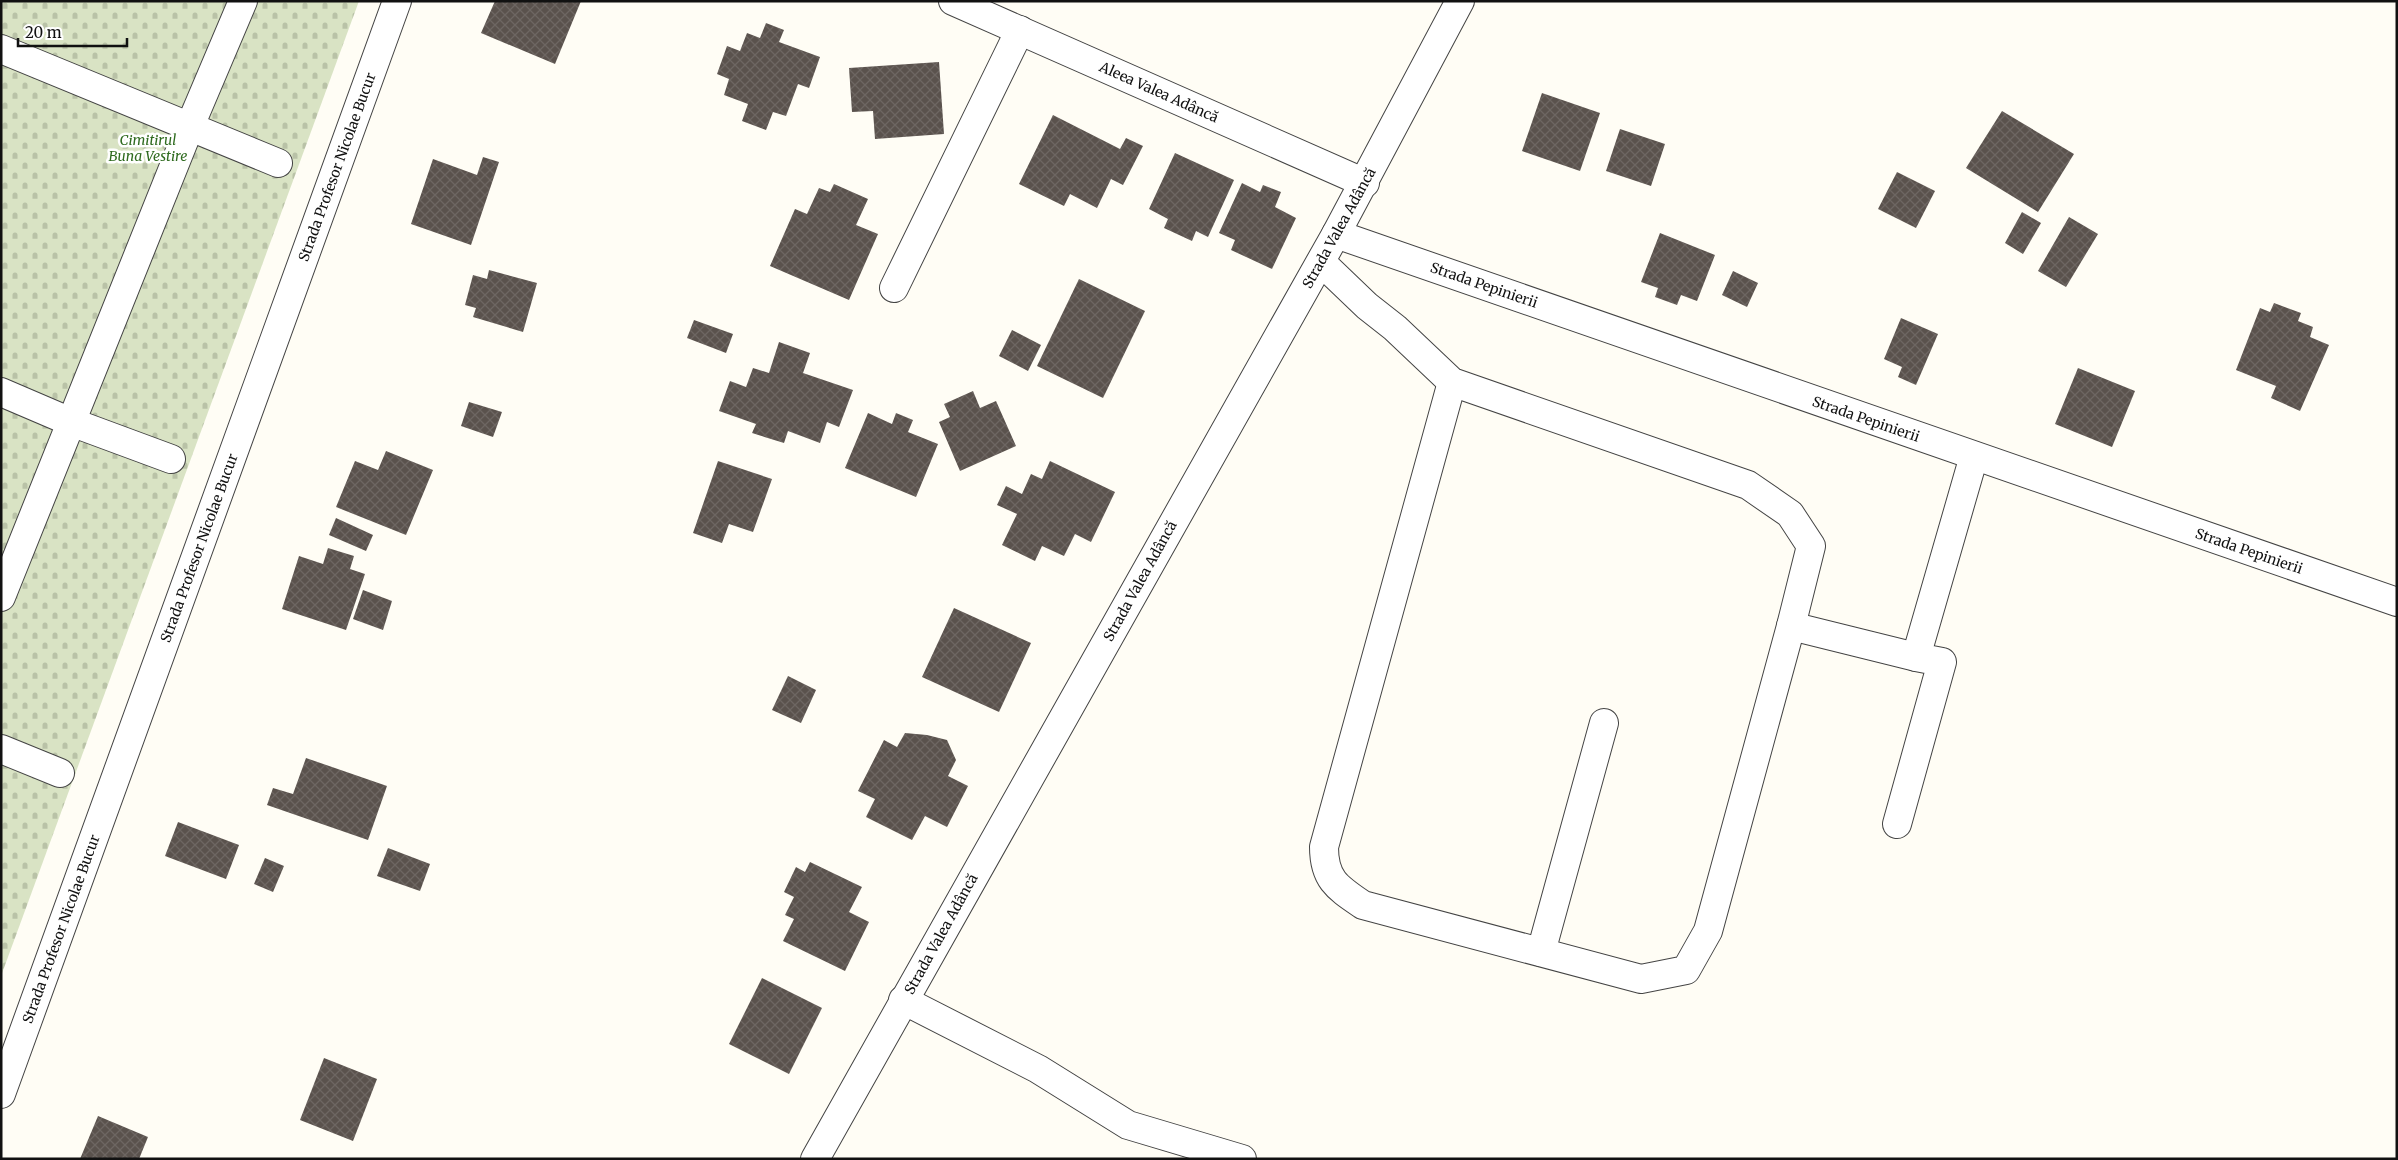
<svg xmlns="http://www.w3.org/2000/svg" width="2398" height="1160" viewBox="0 0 2398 1160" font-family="Merriweather,serif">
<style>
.cemetery{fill:url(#cemetery-stones)}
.building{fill:url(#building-cross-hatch)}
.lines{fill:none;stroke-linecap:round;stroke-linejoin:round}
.minor-casing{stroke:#444;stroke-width:30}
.minor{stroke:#fff;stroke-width:28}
.labels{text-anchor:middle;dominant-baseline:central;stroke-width:5;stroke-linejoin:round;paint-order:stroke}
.street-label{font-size:14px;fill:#111;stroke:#fff}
.park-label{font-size:14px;font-style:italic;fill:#2f6b1f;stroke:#fff}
</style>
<defs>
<pattern id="cemetery-stones" width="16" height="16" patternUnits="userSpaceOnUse" patternTransform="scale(1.25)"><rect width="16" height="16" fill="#d9e3c4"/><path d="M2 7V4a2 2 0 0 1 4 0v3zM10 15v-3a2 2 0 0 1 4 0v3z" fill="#b9c2a7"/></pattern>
<pattern id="building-cross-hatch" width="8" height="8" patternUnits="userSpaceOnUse" patternTransform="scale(1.25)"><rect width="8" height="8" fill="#5a524d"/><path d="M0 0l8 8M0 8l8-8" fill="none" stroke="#6d6662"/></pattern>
</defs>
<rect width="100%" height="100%" fill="#fffdf5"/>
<path class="cemetery" d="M1,1h358l-358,975z"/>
<g class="building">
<path d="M495,1h86l-26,63 -74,-31z"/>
<path d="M766,23l18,7 -5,12 41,15 -11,31 -11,-4 -12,32 -13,-4 -7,18 -24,-9 6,-17 -24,-9 5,-16 -12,-5 10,-28 13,5 7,-18 13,5z"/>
<path d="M939,62l5,72 -69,5 -2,-28 -21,1 -3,-44z"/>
<path d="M1542,93l58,20 -20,58 -58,-20z"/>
<path d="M2002,111l72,43 -36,58 -72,-44z"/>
<path d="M1053,115l67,34 6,-11 17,8 -20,39 -12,-6 -14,29 -27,-14 -6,12 -45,-22z"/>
<path d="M1620,129l45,15 -14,42 -45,-15z"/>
<path d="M1175,153l59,27 -26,57 -12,-6 -4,10 -28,-13 4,-9 -19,-10z"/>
<path d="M483,157l16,5 -28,83 -60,-21 22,-65 44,16z"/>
<path d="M1897,172l38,19 -19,37 -38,-19z"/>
<path d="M1242,183l18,9 3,-7 18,7 -6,15 21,11 -24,51 -41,-19 4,-10 -16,-7z"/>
<path d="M834,184l34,15 -12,26 22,9 -29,66 -79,-34 25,-57 12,5 12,-26 11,4z"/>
<path d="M2022,212l19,11 -18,31 -18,-11z"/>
<path d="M2069,217l29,17 -32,53 -28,-16z"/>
<path d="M1660,233l55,22 -18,46 -16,-6 -4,10 -22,-8 3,-9 -17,-6z"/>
<path d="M489,270l48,13 -14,49 -50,-15 3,-9 -11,-3 8,-30 14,4z"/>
<path d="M1733,271l25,12 -11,24 -25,-12z"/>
<path d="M1079,279l66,32 -42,87 -66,-32z"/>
<path d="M2274,303l27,10 -3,8 15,6 -3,10 19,8 -29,66 -29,-13 5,-12 -40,-16 24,-62 10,4z"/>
<path d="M1901,318l37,16 -22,51 -18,-8 4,-10 -18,-8z"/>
<path d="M694,320l39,14 -7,19 -39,-15z"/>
<path d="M1012,330l29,15 -13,26 -29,-15z"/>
<path d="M779,342l31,11 -7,20 50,17 -14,37 -12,-5 -7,21 -32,-12 -4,12 -32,-10 4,-9 -37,-13 11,-30 16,6 7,-19 16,5z"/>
<path d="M2078,368l57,23 -23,56 -57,-23z"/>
<path d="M973,391l7,17 16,-7 20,45 -56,25 -21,-49 11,-5 -6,-13z"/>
<path d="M469,402l33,10 -9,25 -32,-11z"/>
<path d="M868,413l24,11 4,-11 17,7 -5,12 30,12 -22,53 -71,-29z"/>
<path d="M386,451l47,19 -27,65 -70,-28 19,-46 23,9z"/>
<path d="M718,461l54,18 -19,53 -24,-8 -7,19 -29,-10z"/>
<path d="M1050,461l65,31 -24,50 -16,-8 -11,22 -22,-10 -7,15 -33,-16 15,-31 -20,-9 9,-19 16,8 9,-20 11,5z"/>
<path d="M336,518l37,17 -7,16 -37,-16z"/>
<path d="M328,548l26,8 -4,13 15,5 -19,56 -64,-21 17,-53 24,8z"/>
<path d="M363,590l29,11 -9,29 -30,-11z"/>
<path d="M954,608l77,35 -32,69 -77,-35z"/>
<path d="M788,676l28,14 -15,33 -29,-13z"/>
<path d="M905,733l22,2 20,5 9,20 -8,16 20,10 -21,41 -22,-11 -13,24 -46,-23 9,-18 -17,-8 26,-51 13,7z"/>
<path d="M306,758l81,28 -19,54 -101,-35 6,-17 20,6z"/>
<path d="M178,822l61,23 -13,34 -61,-23z"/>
<path d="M388,848l42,16 -10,27 -43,-15z"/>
<path d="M265,858l19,8 -11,26 -19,-8z"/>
<path d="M810,862l52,25 -13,25 20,10 -24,49 -62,-30 11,-22 -9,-4 9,-18 -10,-5 12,-25 9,5z"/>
<path d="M762,978l60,30 -33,66 -60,-30z"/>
<path d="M324,1058l53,21 -24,62 -53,-21z"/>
<path d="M98,1116l50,21 -9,22h-59z"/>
</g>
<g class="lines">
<g class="minor-casing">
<g id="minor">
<path d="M953,1l412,182"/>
<path d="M1,49l277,114"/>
<path d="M1336,234l1061,368"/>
<path d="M1321,262l46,44 28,22 57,54 296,103 42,29 21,32 -20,80 125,31"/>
<path d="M894,288l126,-258"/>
<path d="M1452,382l-128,465c0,33 14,41 39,58l278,74 45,-9 22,-39 83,-305"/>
<path d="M1,392l70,30 100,37"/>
<path d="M1,597l189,-471 53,-125"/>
<path d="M1,749l59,24"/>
<path d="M1897,824l45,-162 -26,-5 58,-201"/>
<path d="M1541,952l63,-229"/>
<path d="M903,1000l135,69 90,56 114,34"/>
<path d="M1,1094l396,-1093"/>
<path d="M815,1159l521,-925 124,-233"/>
</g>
</g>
<use href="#minor" class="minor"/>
</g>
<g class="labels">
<g class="street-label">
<text transform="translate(1159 92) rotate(24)">Aleea Valea Adâncă</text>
<text transform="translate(337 167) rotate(-70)">Strada Profesor Nicolae Bucur</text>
<text transform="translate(1339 228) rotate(-61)">Strada Valea Adâncă</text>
<text transform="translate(1484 285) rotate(19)">Strada Pepinierii</text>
<text transform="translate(1866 419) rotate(19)">Strada Pepinierii</text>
<text transform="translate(199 548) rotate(-70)">Strada Profesor Nicolae Bucur</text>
<text transform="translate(2249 551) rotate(19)">Strada Pepinierii</text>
<text transform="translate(1140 581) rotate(-61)">Strada Valea Adâncă</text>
<text transform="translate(61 929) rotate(-70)">Strada Profesor Nicolae Bucur</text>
<text transform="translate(941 934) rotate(-61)">Strada Valea Adâncă</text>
</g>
<g class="park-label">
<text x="148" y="140">Cimitirul<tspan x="148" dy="16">Buna Vestire</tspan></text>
</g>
</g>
<rect width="2398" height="1160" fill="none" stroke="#111111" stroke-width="5"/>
<path d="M18 38v8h109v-8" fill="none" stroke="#111111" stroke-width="2.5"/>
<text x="25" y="38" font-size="15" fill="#111111" stroke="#ffffff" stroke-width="4" paint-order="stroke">20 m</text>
</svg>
